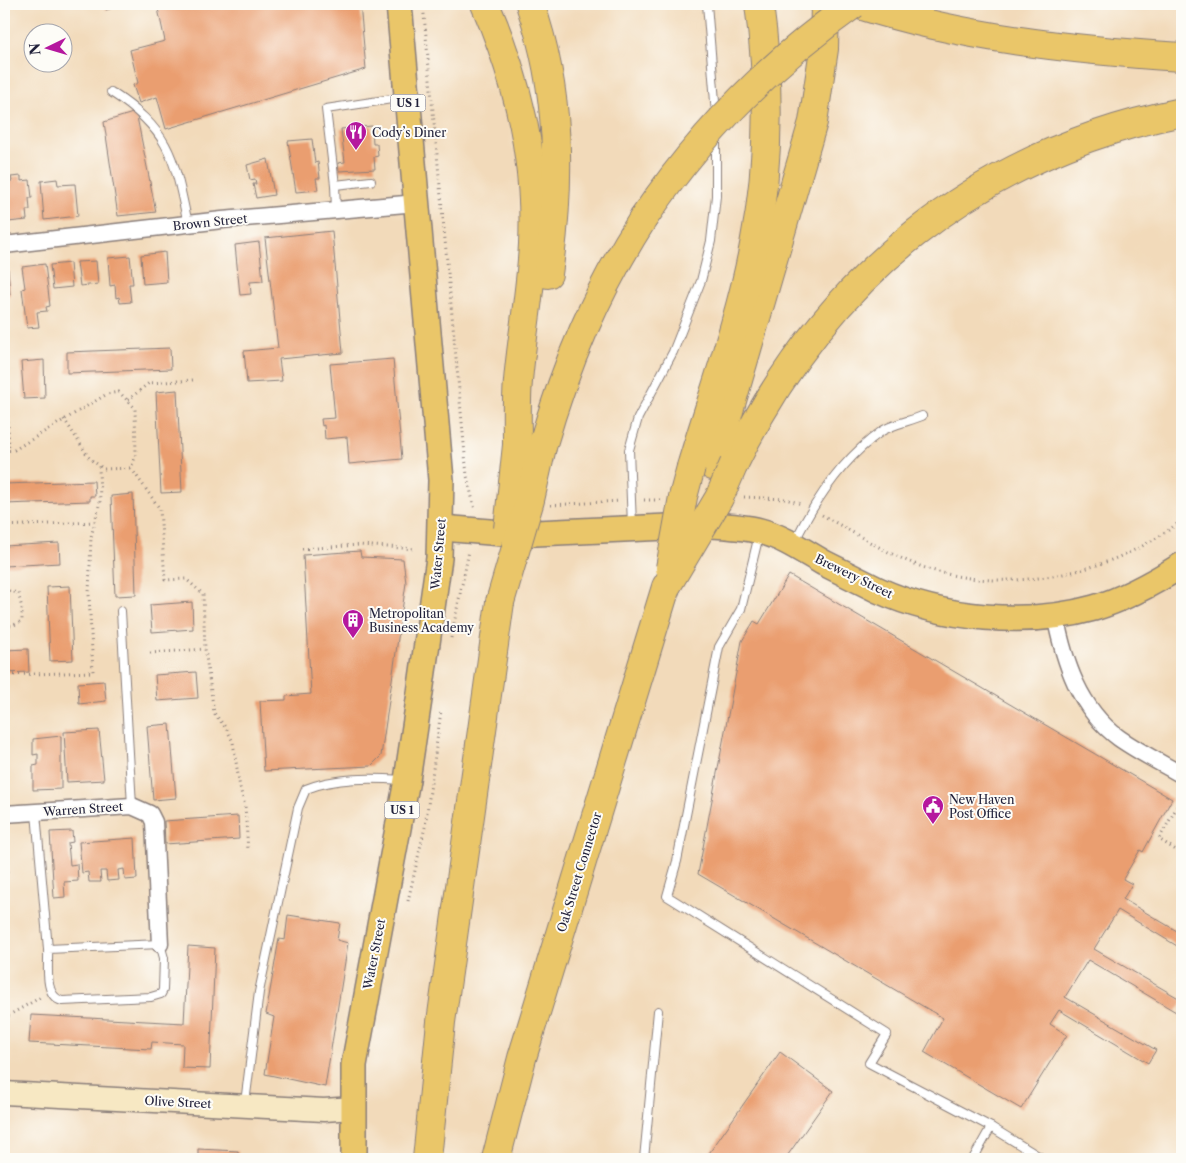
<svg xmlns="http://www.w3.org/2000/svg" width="1186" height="1163" viewBox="0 0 1186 1163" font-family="'Libre Caslon Text',serif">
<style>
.building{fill:#ea9e70}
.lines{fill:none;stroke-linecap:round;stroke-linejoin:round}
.lane-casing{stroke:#8a7e7a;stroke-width:10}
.street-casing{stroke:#8a7e7a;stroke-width:19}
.secondary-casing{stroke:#8a7e7a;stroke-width:25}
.primary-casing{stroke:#8a7e7a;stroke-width:28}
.highway-casing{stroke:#8a7e7a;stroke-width:30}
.path{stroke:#8a7e7a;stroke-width:3;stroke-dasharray:1 4;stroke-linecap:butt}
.lane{stroke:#fff;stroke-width:8}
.street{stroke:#fff;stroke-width:16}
.secondary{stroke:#f7e8c3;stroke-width:22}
.primary{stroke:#eac669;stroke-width:25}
.highway{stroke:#eac669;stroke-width:28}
.highway-bridge-casing{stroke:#8a7e7a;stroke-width:30;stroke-linecap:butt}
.highway-bridge{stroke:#eac669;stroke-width:28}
.labels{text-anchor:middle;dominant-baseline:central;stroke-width:4;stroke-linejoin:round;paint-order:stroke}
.shield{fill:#fdfcf7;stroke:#646373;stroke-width:1}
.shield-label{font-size:11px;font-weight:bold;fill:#22223b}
.poi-label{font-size:12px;fill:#22223b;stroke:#fdfcf7;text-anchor:start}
.street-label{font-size:12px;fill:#22223b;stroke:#fdfcf7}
</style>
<rect width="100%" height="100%" fill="#fdfcf7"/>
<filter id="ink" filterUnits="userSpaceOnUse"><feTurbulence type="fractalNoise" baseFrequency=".02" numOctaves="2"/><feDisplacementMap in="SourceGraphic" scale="10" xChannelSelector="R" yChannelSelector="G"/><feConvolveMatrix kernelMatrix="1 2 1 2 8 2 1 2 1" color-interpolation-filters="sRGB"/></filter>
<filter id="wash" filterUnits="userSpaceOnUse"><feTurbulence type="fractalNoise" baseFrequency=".0096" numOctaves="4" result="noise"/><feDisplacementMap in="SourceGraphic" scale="20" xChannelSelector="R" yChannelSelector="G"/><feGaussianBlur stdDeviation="1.12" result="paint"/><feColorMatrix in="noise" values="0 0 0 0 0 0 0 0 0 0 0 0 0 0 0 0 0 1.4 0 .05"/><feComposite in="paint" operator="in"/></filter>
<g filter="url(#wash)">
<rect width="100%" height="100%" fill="#f2daba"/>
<g id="blocks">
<g class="building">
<path d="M104,4h22l-20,6z"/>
<path d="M157,4h203l6,65 -200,60 -9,-32 -18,6 -6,-18 5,-2 -8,-33 35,-9z"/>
<path d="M136,112l20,100 -38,4 -14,-94z"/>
<path d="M372,126l1,18h4l1,12 -4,1 1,12 -36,2 -1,-8 7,-1 -4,-33z"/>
<path d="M312,139l3,24 3,-1 2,16h-4l2,12 -22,2 -8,-51z"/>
<path d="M268,159l6,36 -18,3 -3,-14h3l-1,-5 -5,1 -3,-15z"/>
<path d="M21,176v5l9,-1 2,18h-3l1,12h-4l1,10 -19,2 -4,-40 8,-1 -1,-4z"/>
<path d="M57,179l1,6 17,-1 3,32 -34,4 -3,-39z"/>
<path d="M332,231l11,122 -64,6 3,22 -35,2 -3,-32 34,-3 -13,-110z"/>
<path d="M259,242l4,39 -13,1 1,12 -11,1 -5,-50z"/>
<path d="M165,252l2,30 -24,2 -2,-29z"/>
<path d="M130,256l3,28h-4l2,18 -11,1 -1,-6 -3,1 -1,-13 -5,1 -2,-28z"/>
<path d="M96,261l2,23 -18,2 -3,-24z"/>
<path d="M70,263l2,24 -19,2 -3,-24z"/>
<path d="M45,264l5,42 -4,1 1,4 -10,1 2,15 -12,1 -5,-39 3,-1 -3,-21z"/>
<path d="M4,269h4l2,26 -4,1 1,9h-3z"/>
<path d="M170,348l1,21 -104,4v-21z"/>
<path d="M393,359l9,100 -53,5 -2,-27 -22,2 -1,-14 -2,1 -1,-7 14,-1 -5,-54z"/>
<path d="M44,360l1,38 -21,1 -3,-37z"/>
<path d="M177,390l5,102 -21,1 -5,-101z"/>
<path d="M94,481l1,15h-5v5l-86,3v-20z"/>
<path d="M133,494l3,101 -21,1 -4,-100z"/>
<path d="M59,543l1,20 -56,3v-20z"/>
<path d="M360,551l1,6 42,2 3,24 -25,173 -10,10 -107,5 -4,-70 26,-1v-4l25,-2 -8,-139z"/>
<path d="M789,575l383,224 -29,53 -3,-2 -17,29 9,5 -9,15 59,35v15l-64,-39 -24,39 88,51v3l-6,9 -88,-52 -23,37 91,53 -8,13 -89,-53 -9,14 17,11 -46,74 -97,-57 19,-34 -245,-144 44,-233 12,-20 5,3z"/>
<path d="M70,586l3,74 -23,1 -3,-74z"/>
<path d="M192,602l1,27 -41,3 -2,-27z"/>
<path d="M28,649l1,23 -25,1v-23z"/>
<path d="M196,672l2,26 -41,3 -2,-26z"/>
<path d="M104,681l2,20 -27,3 -1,-21z"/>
<path d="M170,724l6,74 -23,2 -6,-74z"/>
<path d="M99,730l5,50 -37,2 -3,-50z"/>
<path d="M61,736v53l-28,1v-24l5,-1v-11l-5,1v-16z"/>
<path d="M238,816l1,23 -74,5 -1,-23z"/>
<path d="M72,831l1,11 -5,1 2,22 7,-1 1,17 -14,1 1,15 -11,1 -4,-66z"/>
<path d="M135,838l2,41 -12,1 -1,-11 -6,1 1,10 -12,1 -1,-10h-6l1,11h-12l-1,-10 -6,1 -3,-31z"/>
<path d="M4,842h2l2,30h-4z"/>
<path d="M288,915l52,8 -3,17 11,3 -23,144 -60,-13 9,-57 -8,-3 13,-75 6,1z"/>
<path d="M188,946l27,2 -5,121 -28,-1 1,-24 -31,-2 -1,7 -122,-6 2,-28 153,8z"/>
<path d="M780,1052l53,39 -48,68h-80z"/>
<path d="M198,1149l40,2v8h-40z"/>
</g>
</g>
</g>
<g filter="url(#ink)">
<use href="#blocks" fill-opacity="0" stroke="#8a7e7a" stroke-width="1"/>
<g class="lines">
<g class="lane-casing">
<g id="lane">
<path d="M707,4l9,110"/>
<path d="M111,92c60,39 63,66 77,132"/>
<path d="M371,181l-36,4 -9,-76 79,-12"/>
<path d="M335,185l1,24"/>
<path d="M632,525l-3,-75 9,-32 35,-66 28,-71 10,-40 5,-45v-58"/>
<path d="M759,535l-18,74 -22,38 -42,214 -10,35 220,138 -18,29 122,64"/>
<path d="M794,543c21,-43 48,-84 88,-112 11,-7 28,-10 40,-15"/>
<path d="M121,611l11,195"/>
<path d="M36,813l12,136 112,-5 4,14 -1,32 -2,4 -10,3 -89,4c-19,-5 -13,-37 -14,-52"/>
<path d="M245,1103l14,-111 39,-184 8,-19c30,-12 65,-11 97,-9"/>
<path d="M644,1159l14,-148"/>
<path d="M973,1159l18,-32 52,32"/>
</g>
</g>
<g class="street-casing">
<g id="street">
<path d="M4,245l218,-25 195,-17"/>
<path d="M1055,615c9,46 24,94 64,123 20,14 42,25 63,37"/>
<path d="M4,814l128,-8 18,8 4,8 6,122"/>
</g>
</g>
<g class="secondary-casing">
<path id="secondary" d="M4,1093l320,17 29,-2"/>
</g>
<g class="primary-casing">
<g id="primary">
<path d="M442,528l72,6 197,-9c16,1 33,2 49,6 23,6 43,20 64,32 18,9 36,18 54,27 64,29 149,37 216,18 31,-9 61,-26 88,-43"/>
<path d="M354,1159v-94l53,-285 13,-87 19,-135 2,-78 -42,-476"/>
</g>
</g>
<g class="highway-casing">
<g id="highway">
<path d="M485,4c33,76 52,157 48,240 -2,46 -11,91 -15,137 -2,21 -1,43 -1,64"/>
<path d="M530,4c31,88 31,178 18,270"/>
<path d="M856,4c106,34 216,46 326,53"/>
<path d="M542,447c24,-83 54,-155 101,-228"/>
<path d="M734,464c90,-187 244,-311 448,-352"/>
<path d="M713,466l100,-344 11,-73 1,-45"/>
<path d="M691,467c22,-74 49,-147 63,-222 16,-80 16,-161 5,-241"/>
<path d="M427,1159l14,-137 59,-420"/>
<path d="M496,1159l26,-101 144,-471"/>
</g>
</g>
<g class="path">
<path d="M423,4l44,472 8,34"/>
<path d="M5,351l4,99"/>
<path d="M128,400l21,-17 44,-3"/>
<path d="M64,419l26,40 14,10 27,-1"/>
<path d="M4,451l10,-1 93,-56 12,-2 16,16 1,47 -5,13 29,41 5,71 21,-1 17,15 2,55 9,64 12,15 7,14 7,46 5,18 3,45"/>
<path d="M744,497l42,2 15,5"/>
<path d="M644,500h16"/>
<path d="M551,505l69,-4"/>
<path d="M822,515c33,18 63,38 98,51 83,31 194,9 262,-46"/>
<path d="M4,526l90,-4"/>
<path d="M302,549l57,-4 57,4"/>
<path d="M4,590l14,3 4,15v13l-10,5 -8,-1"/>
<path d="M451,638l18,-87"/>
<path d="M150,653l55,-4"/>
<path d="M4,675l89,-3 -4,-77 2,-58 9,-35 -1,-37"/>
<path d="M1182,798l-23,41 23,15"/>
<path d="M408,901l17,-74 16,-116"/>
<path d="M4,1018l37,-21"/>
</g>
<use href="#lane" class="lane"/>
<use href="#street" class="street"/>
<use href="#secondary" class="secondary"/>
<use href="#primary" class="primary"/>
<use href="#highway" class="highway"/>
<g class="highway-bridge-casing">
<g id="highway-bridge">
<path d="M643,219c57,-85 127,-156 211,-215"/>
<path d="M508,529l9,-84"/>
<path d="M670,568l13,-71 8,-30"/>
<path d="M666,587l53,-89 15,-34"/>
<path d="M500,602l30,-102 12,-53"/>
</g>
</g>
<use href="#highway-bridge" class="highway-bridge"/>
</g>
</g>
<defs>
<g id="restaurant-pin" transform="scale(1.125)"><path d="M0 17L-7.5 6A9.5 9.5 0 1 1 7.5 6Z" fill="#b5179e" stroke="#fdfcf7"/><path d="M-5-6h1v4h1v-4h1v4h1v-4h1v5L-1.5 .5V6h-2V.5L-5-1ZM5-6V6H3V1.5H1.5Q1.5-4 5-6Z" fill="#fff"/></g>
<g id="building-pin" transform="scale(1.125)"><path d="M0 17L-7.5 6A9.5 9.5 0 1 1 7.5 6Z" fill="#b5179e" stroke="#fdfcf7"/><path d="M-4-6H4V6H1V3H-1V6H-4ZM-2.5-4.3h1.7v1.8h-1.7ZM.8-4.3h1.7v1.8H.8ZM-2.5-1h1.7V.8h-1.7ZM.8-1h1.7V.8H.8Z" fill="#fff"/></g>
<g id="civic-pin" transform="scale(1.125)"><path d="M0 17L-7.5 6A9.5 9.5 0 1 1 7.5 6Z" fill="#b5179e" stroke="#fdfcf7"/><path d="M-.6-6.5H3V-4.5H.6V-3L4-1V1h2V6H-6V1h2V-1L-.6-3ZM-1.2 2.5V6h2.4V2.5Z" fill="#fff"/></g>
</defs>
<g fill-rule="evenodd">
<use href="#restaurant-pin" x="356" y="132"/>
<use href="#building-pin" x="353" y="620"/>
<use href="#civic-pin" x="933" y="806"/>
</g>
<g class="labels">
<g class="shield">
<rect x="390.5" y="94.5" width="35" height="17" rx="4"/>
<rect x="384.5" y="801.5" width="35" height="17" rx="4"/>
</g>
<g class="shield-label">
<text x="408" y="103">US 1</text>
<text x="402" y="810">US 1</text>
</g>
<g class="poi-label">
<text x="372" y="132">Cody’s Diner</text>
<text x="369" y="613">Metropolitan<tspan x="369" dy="14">Business Academy</tspan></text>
<text x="949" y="799">New Haven<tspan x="949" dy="14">Post Office</tspan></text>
</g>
<g class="street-label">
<text transform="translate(210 222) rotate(-6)">Brown Street</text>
<text transform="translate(438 554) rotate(-85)">Water Street</text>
<text transform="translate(854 576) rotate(26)">Brewery Street</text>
<text transform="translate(83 809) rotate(-4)">Warren Street</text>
<text transform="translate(579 872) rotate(-73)">Oak Street Connector</text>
<text transform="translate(374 954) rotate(-79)">Water Street</text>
<text transform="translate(178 1102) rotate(3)">Olive Street</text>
</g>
</g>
<rect width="1186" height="1163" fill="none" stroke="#fdfcf7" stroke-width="20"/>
<g transform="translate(48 48) rotate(265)"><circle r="24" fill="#fdfcf7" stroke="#a5a5ac"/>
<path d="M0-4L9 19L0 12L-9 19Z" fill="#b5179e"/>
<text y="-8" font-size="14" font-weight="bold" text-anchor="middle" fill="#22223b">N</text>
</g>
</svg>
